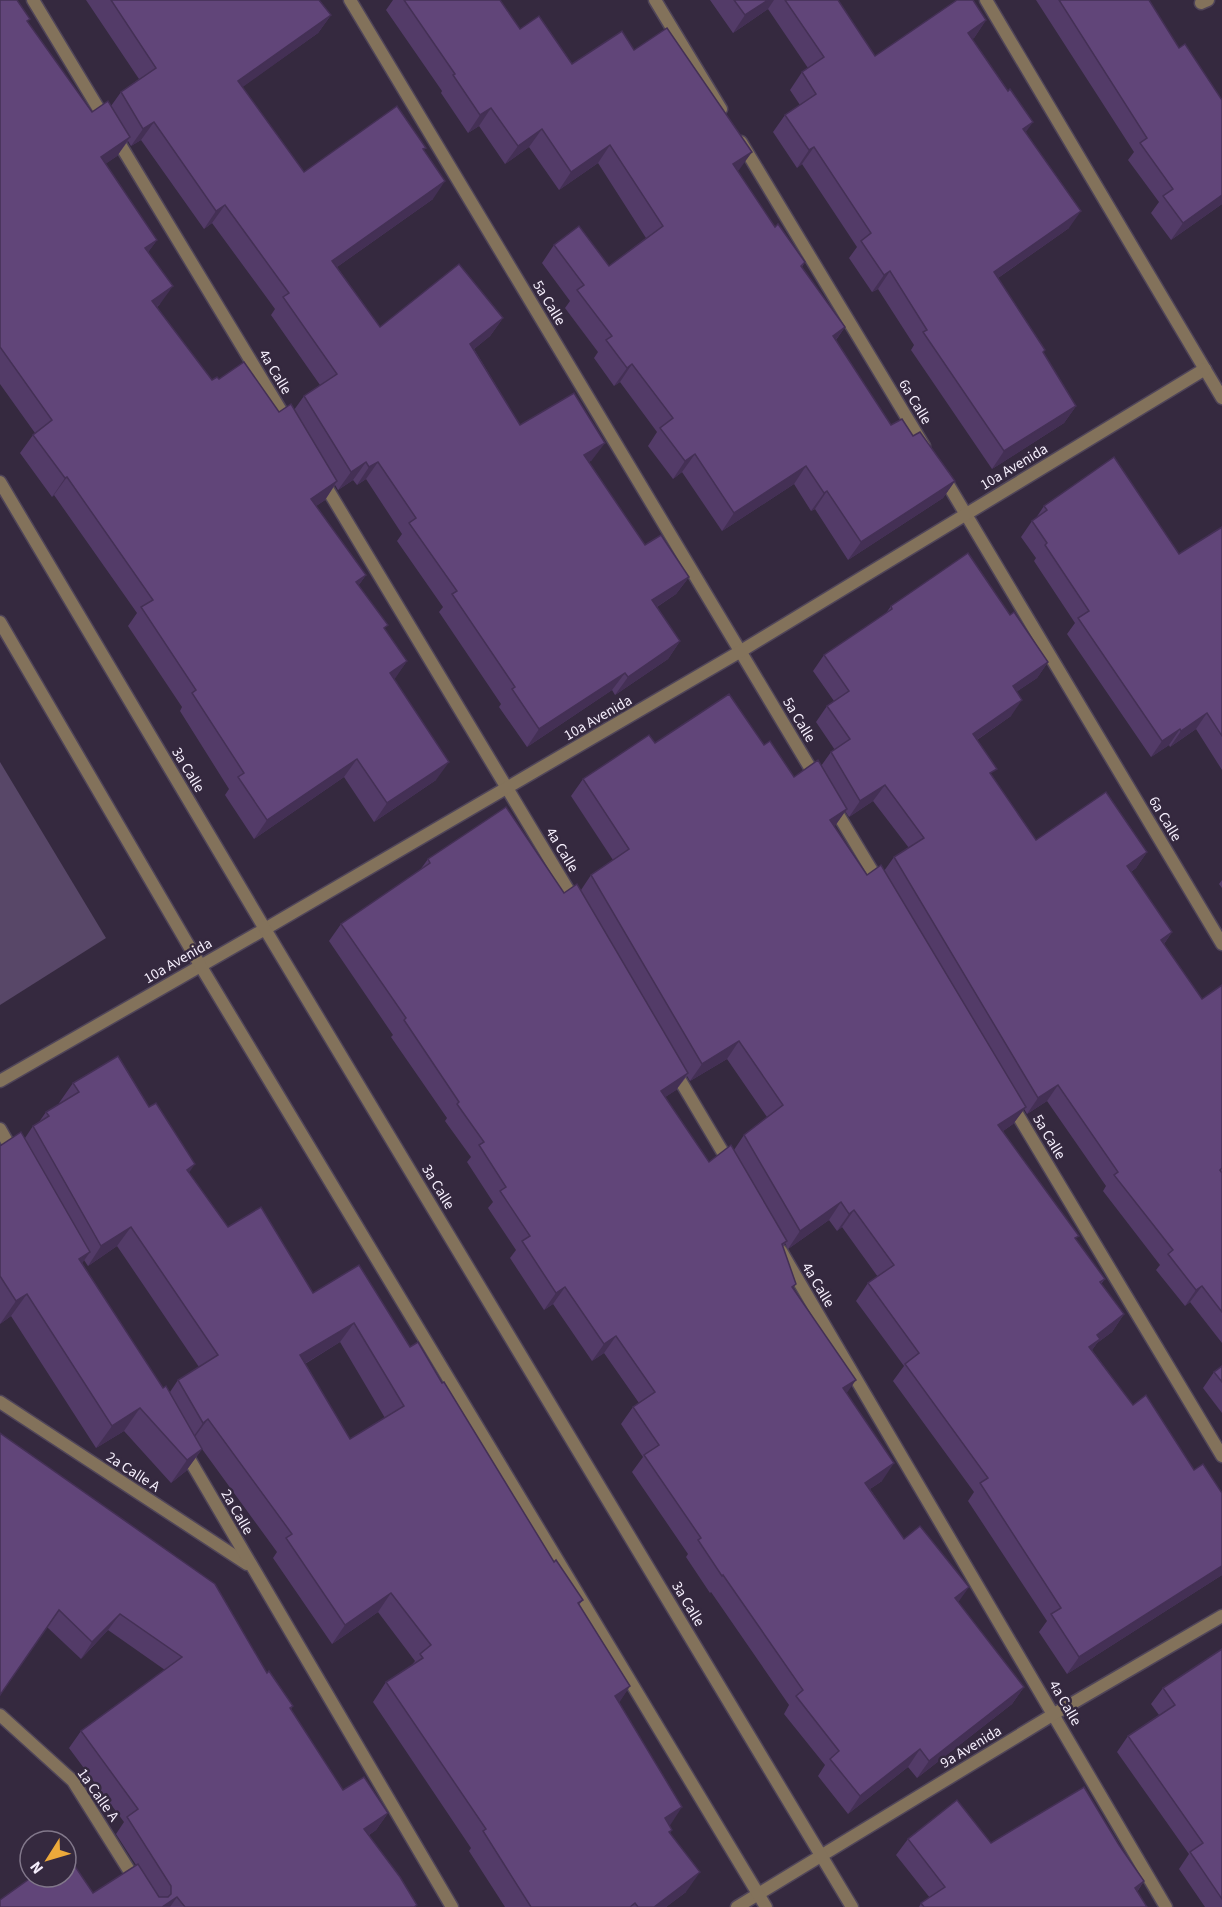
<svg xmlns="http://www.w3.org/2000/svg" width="1222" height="1907" viewBox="0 0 1222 1907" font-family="'Source Sans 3',sans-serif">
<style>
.green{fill:#584768}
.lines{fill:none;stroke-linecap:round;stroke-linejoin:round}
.minor-casing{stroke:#504559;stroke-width:15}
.tertiary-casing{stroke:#504559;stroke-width:15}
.minor{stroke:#83725b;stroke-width:12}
.tertiary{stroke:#83725b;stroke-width:12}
.wall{fill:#533b68;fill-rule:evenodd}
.shaded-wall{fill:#443055}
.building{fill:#614579;stroke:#443055;stroke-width:1.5;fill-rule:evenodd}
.labels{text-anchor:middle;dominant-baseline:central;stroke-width:5;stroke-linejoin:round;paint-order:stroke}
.street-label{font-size:15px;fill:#f5eefc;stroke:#35293f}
</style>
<rect width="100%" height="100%" fill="#35293f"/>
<path class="green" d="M0,762l106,176 -106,67z"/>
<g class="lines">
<g class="minor-casing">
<g id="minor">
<path d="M33,0l73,121"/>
<path d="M350,0l468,781"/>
<path d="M655,0l66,109"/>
<path d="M986,0l236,398"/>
<path d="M1201,3l7,-3"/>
<path d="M115,136l174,288"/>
<path d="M741,142l183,304"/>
<path d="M943,476l279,468"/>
<path d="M322,480l254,423"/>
<path d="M833,806l47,78"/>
<path d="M674,1070l57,96"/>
<path d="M0,1081l265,-152 476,-278 464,-282"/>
<path d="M1010,1102l212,354"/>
<path d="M0,1129l14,25"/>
<path d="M781,1251l385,656"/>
<path d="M0,1402l247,162"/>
<path d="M184,1450l268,457"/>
<path d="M0,1715l73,66 79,126"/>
<path d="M737,1907l317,-193 168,-98"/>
</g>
</g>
<g class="tertiary-casing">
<g id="tertiary">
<path d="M0,482l265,447 587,978"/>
<path d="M0,622l200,343 566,942"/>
</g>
</g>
<use href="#minor" class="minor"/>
<use href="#tertiary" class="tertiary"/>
</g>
<g class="wall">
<path d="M0,0l28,22 64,90 19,-6 10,-14 18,-13 -53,-79h233l12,15 -13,18 -76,54 62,85 120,-21 9,48 -96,68 43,60 123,-9 -13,18 -16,13 46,76 72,35 -3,2 56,83 44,32 -13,17 -19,13 23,34 -12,18 -53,36 -3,-5 -85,57 -28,-40 2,-3 -62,-92 4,-5 -46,-66 5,-7 -36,-55 -9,6 -4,-5 -15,10 -3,-5 -10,15 -9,6 50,69 -8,11 27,44 22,31 -13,18 42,101 -62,42 -30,-45 -90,62 -29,-44 4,-6 -49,-78 2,-4 -54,-81 9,-13 -83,-118 -2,2 -32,-44 13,-18 2,-2 -35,-49zM141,140l63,89 8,-6 63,86 -4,6 49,70 -16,11 -10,14 -15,2 -60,-33 -7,1 -55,-73 3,-3 -12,-52 9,-12 -52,-76 12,-8 11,-15 3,5z"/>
<path d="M393,0h107l20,29 52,35 62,-14 118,102 -15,19 38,56 30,35 -3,5 43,60 -9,13 55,85 22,11 42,45 -12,17 -95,62 -33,-51 -4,2 -17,-27 -72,47 -40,-59 -9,7 -25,-33 9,-14 -37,-50 -6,4 -20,-28 4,-6 -33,-44 5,-7 -28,-38 12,-18 55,21 37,-28 -48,-75 -39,27 -30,-43 -24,17 -26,-38 -11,7 -27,-40 1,-2 -56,-81z"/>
<path d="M710,0h128l37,56 111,-36 -12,18 -2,1 54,93 43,96 -71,50 78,128 -12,17 -72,46 -81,-119 3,-5 -36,-56 -6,3 -23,-34 8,-11 -55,-83 -5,4 -24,-36 12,-17 15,-10 -10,-15 12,-18 6,-4 -40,-59 -35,24z"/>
<path d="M1036,0h113l30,48 43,52v104l-51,36 -20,-27 8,-11 -31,-42 6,-8z"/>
<path d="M1044,506l135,48 43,-27v243l-26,-41 -26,18 -1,-2 -18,12 -84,-123 8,-11 -41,-62 2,-3 -15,-21 11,-16 4,-3z"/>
<path d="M891,606l119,9 38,47 -11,16 -21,14 -5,24 -34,24 15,36 44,64 111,12 -11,16 -5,4 41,60 -8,12 38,55 20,-14v358l-32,-41 -5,4 -29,-36 4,-5 -57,-74 3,-5 -59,-85 -20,13 -3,-5 -11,15 -10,7 73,109 29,39 -4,5 23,30 -12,18 -15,11 -5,7 41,55 61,65 28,23v82l-155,99 -28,-42 8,-11 -79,-120 6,-9 -81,-111 11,-15 -48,-65 12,-18 10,-6 -36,-50 -5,4 -8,-11 -41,29 -3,-6 -2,4 13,37 -3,4 54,106 35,87 -12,8 34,50 54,63 66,85 -12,17 -95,74 -9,-11 -60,47 -30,-38 7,-11 -41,-51 5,-9 -78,-113 -1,1 -24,-36 2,-3 -56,-82 11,-15 -22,-33 12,-17 6,-4 -35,-50 -12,8 -39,-57 -9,6 -34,-52 6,-8 -28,-42 5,-6 -26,-40 4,-5 -26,-36 2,-3 -56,-81 2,-2 -64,-94 12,-17 79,-54 8,-11 136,34 17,-3 10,-15 22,-15 -42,-64 12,-17 72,-36 109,2 30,32 27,-11 10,-14 4,-2 -19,-28 11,-16 7,-5 -21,-30 11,-16 62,-42zM873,801l36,47 -15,9 -10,14 -17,4 -33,-48 11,-16 4,6zM727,1059l40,58 -23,18 -10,15 -25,12 -44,-65 11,-7 11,-14 3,5z"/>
<path d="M1222,880v8l-3,-4z"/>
<path d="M73,1083l116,90 39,54 85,66 97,54 32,36 112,179 29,38 -4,5 51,81 -11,16 50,124 3,4 -2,3 16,59 -20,15h-161l-36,-56 2,-3 -98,-146 13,-20 25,-16 4,-5 -37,-49 -46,32 -59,-86 4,-6 -75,-103 -16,22 -15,12 -47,-52 -28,17 -85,-132 -11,8v-178l25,-8 8,-12 6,-4 7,-10 14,-8 -1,-1zM117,1246l82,121 -21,13 -8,12 -7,-4 -81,-125 2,-3 4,6zM340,1342l45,76 -35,21 -45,-75z"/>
<path d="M1222,1366v47l-19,-25 11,-16z"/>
<path d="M0,1433l267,240 26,33 -2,3 52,81 45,23 -12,17 -7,5 47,72h-416l93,-14 43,-28 -20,-31 8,-12 -55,-74 12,-17 84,-61 -57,-40 -27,29 -34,-32z"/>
<path d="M1222,1649v258h-17l-26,-38 10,-15 -72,-102 11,-16 31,-21 -8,-11 12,-16z"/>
<path d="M908,1839l83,4 128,2 25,36 -7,11 10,15h-228l2,-4 9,-5 -34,-43z"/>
</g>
<g class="shaded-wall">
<path d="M768,0h6l-6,9 -35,24 12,-18z"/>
<path d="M331,15l-13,18 -92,66 12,-18z"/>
<path d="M986,20l-12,18 -18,12 12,-17z"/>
<path d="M491,108l-12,18 -11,7 12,-18z"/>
<path d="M154,122l-13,18 -10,6 12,-17z"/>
<path d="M1033,122l-12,17 2,-10z"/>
<path d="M542,129l-13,18 -24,17 13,-18z"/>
<path d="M130,137l-13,19 -29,20 13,-19z"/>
<path d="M610,145l-12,18 -39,27 12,-18z"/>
<path d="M814,147l-12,17 -5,4 12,-18z"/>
<path d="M752,152l-13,18 -19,12 13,-18z"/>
<path d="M445,181l-12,18 -113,80 12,-18z"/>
<path d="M1222,195v9l-51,36 12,-17z"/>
<path d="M225,205l-13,18 -8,6 12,-18z"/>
<path d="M1081,211l-12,17 -87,61 12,-17z"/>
<path d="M157,240l-13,18 1,-10z"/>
<path d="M890,271l-12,18 -6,3 12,-17z"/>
<path d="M173,286l-13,18 -21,15 13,-18z"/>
<path d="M503,318l-13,18 -32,26 12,-18z"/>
<path d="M845,327l-13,18 1,-9z"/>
<path d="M632,364l-12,18 -6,4 13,-18z"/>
<path d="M1076,406l-12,17 -72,46 12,-18z"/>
<path d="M605,443l-13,17 -20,13 12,-18z"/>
<path d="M695,454l-13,18 -9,7 12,-18z"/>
<path d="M366,462l-13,18 -15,10 13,-18z"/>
<path d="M378,462l-12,17 -9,6 12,-18z"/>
<path d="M806,466l-12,18 -72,47 12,-18z"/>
<path d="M67,477l-13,18 -2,2 13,-19z"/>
<path d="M337,481l-12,19 -26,18 12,-19z"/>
<path d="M955,481l-12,17 -95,62 13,-18z"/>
<path d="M827,491l-12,18 -4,2 13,-18z"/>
<path d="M366,575l-13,18 3,-11z"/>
<path d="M689,577l-13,17 -36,24 12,-18z"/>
<path d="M680,641l-12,18 -53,36 13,-18z"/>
<path d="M407,661l-13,19 -4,-7z"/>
<path d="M1048,662l-11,16 -36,24 12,-16z"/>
<path d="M625,673l-13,17 -85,57 12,-18z"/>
<path d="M1022,700l-11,16 -49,34 11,-16z"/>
<path d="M1207,713l-11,16 -26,18 11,-16z"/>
<path d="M1180,729l-11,16 -18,12 11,-16z"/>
<path d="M357,759l-13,18 -90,62 13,-19z"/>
<path d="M449,762l-13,18 -62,42 13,-19z"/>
<path d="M885,785l-12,16 -24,16 11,-16z"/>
<path d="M847,809l-12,17 -18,11 13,-17z"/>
<path d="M1147,852l-11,16 -20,14 11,-16z"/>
<path d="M1172,932l-11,16v-8z"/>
<path d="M739,1041l-12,18 -37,22 12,-17z"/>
<path d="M688,1073l-12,17 -27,18 12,-17z"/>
<path d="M1058,1085l-11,16 -20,13 11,-16z"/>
<path d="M1026,1107l-13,17 -27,19 12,-18z"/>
<path d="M195,1164l-13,19 5,-13z"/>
<path d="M841,1202l-12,18 -41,29 12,-18z"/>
<path d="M854,1210l-12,17 -5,4 12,-17z"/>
<path d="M131,1227l-14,19 -29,20 13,-20z"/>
<path d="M90,1252l-16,23 5,-16z"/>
<path d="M1202,1286l-12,16 -5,4 11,-16z"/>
<path d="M565,1287l-12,17 -9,6 12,-17z"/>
<path d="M27,1294l-16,22 -11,8 16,-23z"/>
<path d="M1124,1314l-12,18 -15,11 -9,13 -11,8 20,-29z"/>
<path d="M354,1323l-14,19 -54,33 14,-20z"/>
<path d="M616,1336l-12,17 -12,8 12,-17z"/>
<path d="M856,1380l-12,17 -1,-9z"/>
<path d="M140,1408l-16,23 -28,17 16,-22z"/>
<path d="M208,1419l-14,19 -5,5 14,-20z"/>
<path d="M202,1449l-16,22 -15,12 16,-23z"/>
<path d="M894,1463l-12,18 -29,19 12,-17z"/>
<path d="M1222,1566v9l-155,99 12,-17z"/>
<path d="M969,1587l-12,17 -2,-6z"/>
<path d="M391,1593l-13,19 -46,32 13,-19z"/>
<path d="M120,1614l-12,16 -27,29 11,-17z"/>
<path d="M630,1686l-13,20 -2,-10z"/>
<path d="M1024,1687l-12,17 -95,74 12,-17z"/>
<path d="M920,1749l-12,18 -60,47 12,-18z"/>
<path d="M682,1807l-13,20 -4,-9z"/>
<path d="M388,1813l-12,17 -24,16 12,-17z"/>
<path d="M700,1872l-14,20 -20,15h-12z"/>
<path d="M1144,1881l-11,16 2,-9z"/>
<path d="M177,1897l-7,10h-8z"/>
</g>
<g class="building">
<path d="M0,0h17l13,19 -3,2 65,91 16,-11 22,36 -29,20 56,83 -12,8 28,38 -21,15 60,79 5,-3 2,2 25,-17 35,50 12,-8 46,77 -26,18 55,76 -10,7 32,43 -4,3 23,33 -17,12 59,89 -62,41 -30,-44 -90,61 -29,-43 6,-4 -52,-80 4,-3 -55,-83 12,-7 -86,-123 -2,1 -32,-43 19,-15 -52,-73z"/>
<path d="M111,0h208l12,15 -93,66 66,91 93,-66 29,42 -3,1 22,32 -113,80 48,66 79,-63 44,54 -33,26 50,81 54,-32 31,50 -21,12 61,90 16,-10 28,42 -37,23 28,41 -52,36 -3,-4 -86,56 -27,-40 3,-2 -63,-93 5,-3 -48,-68 7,-5 -38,-56 -9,5 -3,-5 -15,10 -47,-76 33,-22 -54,-77 6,-4 -64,-88 -9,6 -62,-89 -11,7 -22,-37 35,-24z"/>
<path d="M404,0h96l20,29 19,-13 33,48 50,-33 12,19 33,-22 85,124 -19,12 42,63 3,-3 27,38 -4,4 44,61 -12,9 58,89 11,-6 11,17 7,-4 35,49 -94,61 -34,-51 -3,2 -18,-27 -72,47 -39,-59 -10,7 -25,-33 13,-10 -41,-54 -5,4 -21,-28 6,-4 -35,-46 7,-5 -30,-40 25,-19 30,40 54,-40 -53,-81 -39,27 -29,-43 -24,17 -27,-38 -11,7 -27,-40 2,-1z"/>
<path d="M734,0h34l-23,15z"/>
<path d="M785,0h53l37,56 82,-56h16l13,20 -18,13 40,58 2,-2 23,33 -10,7 58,82 -87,61 51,78 -2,2 33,54 -72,45 -81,-119 4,-2 -37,-59 -6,4 -23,-34 10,-8 -57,-86 -5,3 -24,-35 31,-21 -14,-22 22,-15z"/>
<path d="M1059,0h90l30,48 6,-4 37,56v95l-39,28 -20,-27 10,-7 -33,-46 7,-5z"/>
<path d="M1114,457l65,97 43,-27v209l-15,-23 -26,18 -1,-2 -18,12 -84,-123 11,-7 -44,-66 2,-2 -15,-22 15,-11 -3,-4z"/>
<path d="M968,553l42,62 4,-3 34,50 -35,24 9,14 -49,34 24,35 -7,4 46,67 70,-48 41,60 -20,14 45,66 -11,8 41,59 20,-14v183l-2,2 2,3v139l-20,-26 -6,4 -28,-36 5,-4 -59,-75 4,-3 -60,-87 -20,13 -144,-241 30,-19 -39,-53 -25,16 -29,-49 19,-13 -23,-33 22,-15 -25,-36 68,-46 -1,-3z"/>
<path d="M729,694l35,51 6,-4 24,36 24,-17 29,49 -17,11 37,55 14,-10 145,242 -28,18 81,111 -4,2 30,41 -5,3 24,32 -27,21 3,4 -11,8 44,58 13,-10 48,75 9,-6 19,29v73l-143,91 -28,-43 10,-6 -81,-125 8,-5 -83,-114 14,-11 -51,-70 26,-18 -40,-55 -5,4 -8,-12 -41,29 -56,-96 39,-30 -44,-64 -37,23 -111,-189 38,-26 -46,-70 66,-44 6,8z"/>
<path d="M506,807l58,86 13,-9 111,189 -27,18 48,71 22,-17 56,96 -5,3 14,40 -4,3 64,93 -13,8 51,75 -29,20 39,56 16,-13 49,61 -14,11 69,89 -95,74 -9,-12 -60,47 -30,-37 9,-8 -43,-55 7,-6 -80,-115 -1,1 -24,-36 3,-2 -57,-83 15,-10 -26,-38 22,-15 -39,-56 -12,8 -39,-57 -9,6 -34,-52 8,-5 -30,-45 6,-4 -27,-42 5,-3 -27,-38 2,-2 -55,-82 2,-2 -65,-94 89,-61 -2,-4z"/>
<path d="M118,1056l31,51 7,-4 39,61 -8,6 41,57 33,-20 52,86 46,-28 51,82 8,-5 24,41 2,-1 110,180 2,-2 27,40 -5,3 52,83 -15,10 67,111 -17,11 7,12 -3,2 31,40 -46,35h-16l-3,-4 -5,4h-99l-48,-76 3,-2 -100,-147 37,-24 -3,-4 11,-9 -40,-52 -46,32 -59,-87 6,-4 -84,-115 -5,4 -25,-43 40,-25 -87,-128 -30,19 -68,-120 16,-10 -3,-4 33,-20 -6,-9zM354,1323l50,83 -54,33 -50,-84z"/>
<path d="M21,1132l69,120 -11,7 84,129 3,-2 36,63 -15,11 -47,-52 -28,18 -85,-132 -11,7 -16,-25v-130z"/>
<path d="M1222,1366v16l-8,-10z"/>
<path d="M0,1433l215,151 52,89 2,-2 24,35 -3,2 53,82 21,-13 24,36 -24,16 36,48 17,28 -3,2h-229l-8,-10 -15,10h-162v-7l32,-23h34v-24l27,40 45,-29 21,33h9l3,-3v-8l-44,-69 11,-8 -57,-78 101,-74 -62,-43 -28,28 -33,-32 -59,85z"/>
<path d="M1222,1649v250l-32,-47 13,-9 -75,-107 47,-31 -12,-17z"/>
<path d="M1084,1787l35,58 25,36 -9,7 12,19h-223l-3,-4 24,-16 -37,-48 49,-39 34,43z"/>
</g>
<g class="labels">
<g class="street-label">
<text transform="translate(549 303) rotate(59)">5a Calle</text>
<text transform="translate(275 372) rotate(59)">4a Calle</text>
<text transform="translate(915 402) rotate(59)">6a Calle</text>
<text transform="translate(1014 467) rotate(-31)">10a Avenida</text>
<text transform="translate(598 718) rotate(-30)">10a Avenida</text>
<text transform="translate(799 720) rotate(59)">5a Calle</text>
<text transform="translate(188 770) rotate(59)">3a Calle</text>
<text transform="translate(1165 819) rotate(59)">6a Calle</text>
<text transform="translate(562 850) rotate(59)">4a Calle</text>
<text transform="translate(178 961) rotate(-30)">10a Avenida</text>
<text transform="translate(1049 1137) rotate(59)">5a Calle</text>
<text transform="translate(438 1187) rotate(59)">3a Calle</text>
<text transform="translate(818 1285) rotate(59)">4a Calle</text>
<text transform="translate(133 1472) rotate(33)">2a Calle A</text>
<text transform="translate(237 1512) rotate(60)">2a Calle</text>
<text transform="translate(688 1604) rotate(59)">3a Calle</text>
<text transform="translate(1065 1703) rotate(60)">4a Calle</text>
<text transform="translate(971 1747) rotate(-31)">9a Avenida</text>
<text transform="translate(98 1795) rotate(55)">1a Calle A</text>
</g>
</g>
<g transform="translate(48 1859) rotate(233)"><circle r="28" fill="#35293f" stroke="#82788b" stroke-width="1.5"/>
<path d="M0-4.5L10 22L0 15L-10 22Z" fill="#eca93b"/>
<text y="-9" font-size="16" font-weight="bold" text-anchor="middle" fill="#f5eefc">N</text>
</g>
</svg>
